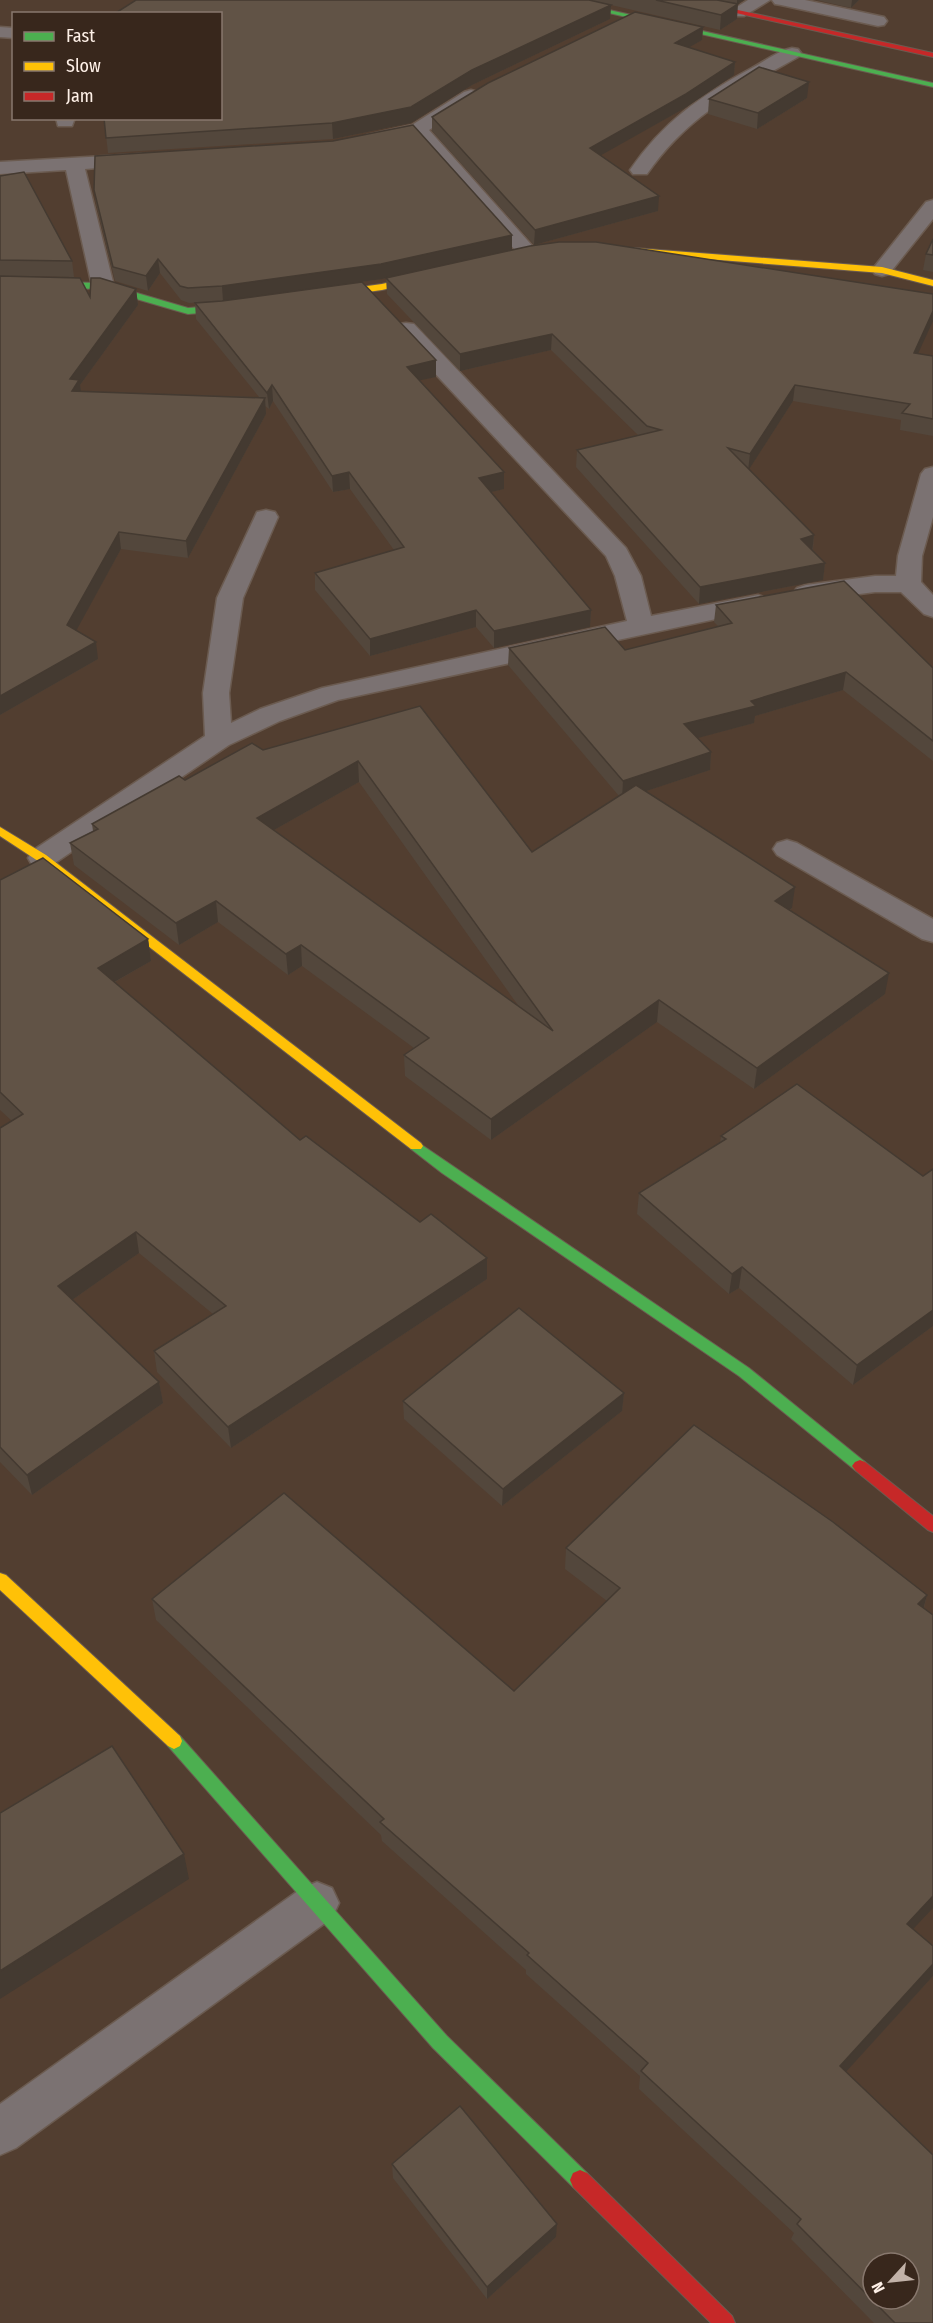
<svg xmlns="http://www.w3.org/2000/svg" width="933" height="2323" viewBox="0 0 933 2323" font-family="'Fira Sans Condensed',sans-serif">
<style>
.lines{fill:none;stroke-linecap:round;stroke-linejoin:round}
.lane-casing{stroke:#6b5b50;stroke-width:3}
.street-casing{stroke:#6b5b50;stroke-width:3}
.fast-casing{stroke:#6b5b50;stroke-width:2}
.slow-casing{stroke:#6b5b50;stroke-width:2}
.jam-casing{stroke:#6b5b50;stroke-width:2}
.lane{fill:#7b7272;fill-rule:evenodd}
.street{fill:#7b7272;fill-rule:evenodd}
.fast{fill:#4caf50;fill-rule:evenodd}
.slow{fill:#ffc107;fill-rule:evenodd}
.jam{fill:#c62828;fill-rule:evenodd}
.wall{fill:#53473c;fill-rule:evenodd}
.shaded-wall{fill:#443a31}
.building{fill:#615346;stroke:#443a31;stroke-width:1.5;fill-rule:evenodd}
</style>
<rect width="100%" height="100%" fill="#523e30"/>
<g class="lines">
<g class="lane-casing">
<g id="lane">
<path d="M748,0h22l-26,16h-12l-3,-4z"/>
<path d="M772,0h33l79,17 3,4 -3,4 -6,1 -97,-21 -6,-1z"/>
<path d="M0,27l14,1v10l-14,-1z"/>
<path d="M792,48l6,1 3,4 -3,4c-61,34 -110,58 -151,117h-14l-3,-4c33,-48 70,-74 120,-101 14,-7 27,-18 42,-21z"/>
<path d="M56,118h19l-3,8h-14z"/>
</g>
</g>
<g class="street-casing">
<g id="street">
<path d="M471,90l7,2 2,4 -2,4 -49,30 107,120 3,4 -3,4 -7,2 -7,-2 -108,-122 -40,9 -7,-2 -3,-4 3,-4 45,-10 52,-33z"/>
<path d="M141,154l7,2 3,4 -3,4 -63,5 29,117 -4,4 -7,2 -7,-2 -4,-4 -26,-116 -66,4v-12z"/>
<path d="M933,200v19l-44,55 -7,2 -7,-2 -3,-4 3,-4 51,-64z"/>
<path d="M406,323l8,1 212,224 15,28 10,40 107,-21 9,3 4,5 -4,5 -429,92 -58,21 -51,24 -177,120 -10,2 -10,-2 -4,-7 4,-7 173,-115 -2,-43 14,-95 40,-86 9,-2 9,2 3,5 -35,81 -14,95 2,30 29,-14 62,-21 305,-67 -12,-45 -9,-20 -208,-222 -3,-5 3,-5z"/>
<path d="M933,467v50l-11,39 -1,26 12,13v22l-9,-3 -23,-22h-26l-69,9 -9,-3 -4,-5 4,-5 9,-3 69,-9h21l2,-20 23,-82 4,-5z"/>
<path d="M787,840l10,3 136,76v23l-11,-3 -145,-84 -4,-6 4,-6z"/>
<path d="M317,1882l15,6 7,15 -7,15 -316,230 -16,7v-51l302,-216z"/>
</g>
</g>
<g class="fast-casing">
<g id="fast">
<path d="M552,0h13l368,83v4z"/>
<path d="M0,281l103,2 85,25 52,-4 4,3 -4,3 -52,4 -86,-25 -102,-2z"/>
<path d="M416,1141l333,227 116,94 3,4 -3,4 -5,2 -5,-2 -116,-94 -297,-203 -31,-24 -2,-3z"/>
<path d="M174,1733l6,3 267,300 140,137 3,7 -3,7 -7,3 -7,-3 -140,-139 -265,-302 -2,-5 2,-5z"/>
</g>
</g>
<g class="slow-casing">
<g id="slow">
<path d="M634,248l248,19 51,13v6l-51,-13 -251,-20 -1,-2z"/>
<path d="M429,273l3,1v4l-50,12 -58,8 -4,-3 4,-3 58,-8z"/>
<path d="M0,827l46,28 375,288 2,3 -2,3h-10l-373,-288 -38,-25z"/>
<path d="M0,1573l6,2 174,161 2,5 -2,5 -6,3 -6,-3 -168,-156z"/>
</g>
</g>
<g class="jam-casing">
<g id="jam">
<path d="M678,0h14l241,53v4z"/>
<path d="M860,1460l5,2 68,54v16l-5,-2 -73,-60 -3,-4 3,-4z"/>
<path d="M580,2170l7,3 145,143 3,7h-24l-138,-136 -3,-7 3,-7z"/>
</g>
</g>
<use href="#lane" class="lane"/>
<use href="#street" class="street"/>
<use href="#fast" class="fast"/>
<use href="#slow" class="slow"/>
<use href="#jam" class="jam"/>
</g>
<g class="wall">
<path d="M136,0h608l-7,4v15l-17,11 -109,-25 -1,14 -138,66 -61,38 -78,16 -225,14 -4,-35z"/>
<path d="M816,0h43l-8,8z"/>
<path d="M703,27l-1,13 -13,7 46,15 -1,13 -49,33 -85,47 58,56 -124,34 -102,-114v-14z"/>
<path d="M807,98l-50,31 -49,-15 1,-15z"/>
<path d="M0,176l72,85 2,16 -74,-1 90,21 46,-8 2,16 -58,80 1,7 178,5 -63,-78 -1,-16 241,74 -17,3 85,109 -14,3 101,118 -1,17 -96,21 -18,-21 -106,29 -55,-66v-17l79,-23 -44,-61 -17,3 -60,-91 -4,8 -4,-3 1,8 -78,144 -67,-9 -45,81 22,29 -98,56z"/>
<path d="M94,190l418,60 -130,29 -159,22 -34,2 -8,-3 -21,-27 -12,18 -33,-10 -19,-77z"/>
<path d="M933,239v33l-10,-2 3,-16z"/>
<path d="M386,278l547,78v80l-33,-6 1,-10 -108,-19 -44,68 65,66 -1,15 12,13 -2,17 -124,24 -123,-137 1,-17 61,-15 -87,-85 -91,21 -73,-77z"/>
<path d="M716,605l217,63v93l-90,-71 -88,26 -1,7 -57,15 14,14 -1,18 -64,21 146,117 -2,2 95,84 -131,95 -97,-67 -166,118 -86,-64 -1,-21 10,-7 -112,-82 -14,9 -70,-53 -39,23 -105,-80 -4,-22 23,-12 -1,-7 93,-44 78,-30 157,-44 112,146 87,-56 -111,-131 1,-17 116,2 93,-24 -4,-4zM359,782l161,226 -246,-178z"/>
<path d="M0,880l148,59 3,22 -36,21 185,158 120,82 67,36v21l-256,169 -74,-76 -3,-21 59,-37 -74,-61 -67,47 87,82 4,21 -131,92 -32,-33v-334l12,-7 -12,-11z"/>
<path d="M721,1136l202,40 10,-7v157l-80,59 -114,-97 -10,6 -92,-80 2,-21 81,-50z"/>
<path d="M624,1393l-2,18 -120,95 -98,-87 -1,-18z"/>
<path d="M566,1548l361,47 -3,13 -11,321 20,17v30l-87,95 87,252h-59l-83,-84 3,-6 -155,-144 1,-13 -114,-102v-4l-144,-129 -1,-6 -225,-215 -4,-21 362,92 93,-90 -42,-32z"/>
<path d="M392,2164l164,73 -69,62 -94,-121z"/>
</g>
<g class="shaded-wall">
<path d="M737,0h7l-7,4z"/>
<path d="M852,0h7l-8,8z"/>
<path d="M738,4l-1,15 -17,11 1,-15z"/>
<path d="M611,5l-1,14 -138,66 -61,38 -78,16 -1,-16z"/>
<path d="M703,27l-1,13 -28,16 1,-13z"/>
<path d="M735,62l-1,13 -49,33 -96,54 1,-14z"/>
<path d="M809,82l-2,16 -50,31 1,-16z"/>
<path d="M659,196l-1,15 -124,34 1,-15z"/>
<path d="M512,235v15l-130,29 -159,22 -1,-15z"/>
<path d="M158,259l2,14 -12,18 -2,-15z"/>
<path d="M136,289l2,16 -58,80 2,12 -8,11 -4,-29z"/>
<path d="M933,311v10l-22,48 3,-16z"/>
<path d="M552,334l-1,16 -91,21v-17z"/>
<path d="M436,360v17l-29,6v-16z"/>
<path d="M272,385l1,16 -4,8 -2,-16z"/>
<path d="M795,385l-2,16 -45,70 2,-17z"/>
<path d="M265,398l1,16 -78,144 -2,-17z"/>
<path d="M349,472l1,17 -17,3 -1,-16z"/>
<path d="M504,472v17l-26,6 1,-17z"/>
<path d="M119,532l2,17 -51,93 -3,-17z"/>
<path d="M814,535l-2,18 -11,-14z"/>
<path d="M825,563l-2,17 -124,24 1,-17z"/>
<path d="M476,610v17l-106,29v-17z"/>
<path d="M591,610l-1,17 -96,21v-17z"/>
<path d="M96,642l2,17 -98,56v-19z"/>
<path d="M846,672l-3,18 -88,26 -1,7 -71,19 1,-18 67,-23z"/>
<path d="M711,752l-1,18 -88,29 1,-18z"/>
<path d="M358,761l1,21 -101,57 -1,-21z"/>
<path d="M795,887l-3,21 -20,14 3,-21z"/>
<path d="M216,901l2,21 -39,23 -3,-22z"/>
<path d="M148,939l3,22 -49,28 -4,-21z"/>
<path d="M301,945l1,21 -14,9 -2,-21z"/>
<path d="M889,973l-4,21 -131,95 3,-21z"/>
<path d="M659,1000l-2,22 -166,118v-21z"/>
<path d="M136,1232l3,21 -77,54 -4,-21z"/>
<path d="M487,1258v21l-256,169 -3,-21z"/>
<path d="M742,1267l-3,21 -10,6 3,-20z"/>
<path d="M933,1310v16l-80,59 4,-20z"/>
<path d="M159,1382l4,21 -131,92 -5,-20z"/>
<path d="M624,1393l-2,18 -120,95 1,-17z"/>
<path d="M927,1595l-6,22 -3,-13z"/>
<path d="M184,1854l5,25 -189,120v-28z"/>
<path d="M933,1896v12l-32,34 6,-18z"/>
<path d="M933,1964v12l-98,108 5,-18z"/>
<path d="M557,2224l-1,13 -69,62v-12z"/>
</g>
<g class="building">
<path d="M136,0h453l22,5 -139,65 -61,37 -79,16 -226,15 -2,-20h116v-104h-106z"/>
<path d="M656,0h61l21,4 -17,11z"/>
<path d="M635,12l68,15 -28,16 60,19 -49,32 -96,54 69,48 -124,34 -103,-113 56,-34z"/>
<path d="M759,67l50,15 -51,31 -49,-14z"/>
<path d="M413,125l99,110 -131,29 -159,22 -34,2 -8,-2 -22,-27 -12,17 -33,-9 -19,-77 1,-34 238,-15z"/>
<path d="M24,172l48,89 -72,-1v-84z"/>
<path d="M933,239v16l-7,-1z"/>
<path d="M559,242h37l337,52v17l-19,42 19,3v63l-31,-6 8,-9 -115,-19 -45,69 -22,-6 86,87 -13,4 24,24 -125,24 -123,-137 84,-20 -14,-4 -95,-92 -92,20 -74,-76 144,-32z"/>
<path d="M0,276l80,2 10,19 1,-19h9l36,11 -66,90 9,1 -7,11 193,7 -79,143 -67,-9 -52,93 29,17 -96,54z"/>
<path d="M362,282l74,78 -29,7 97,105 -25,6 112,132 -97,21 -18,-21 -106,29 -55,-66 89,-26 -55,-75 -17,4 -60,-91 -5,8 -72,-90 27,-2z"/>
<path d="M844,581l89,87v73l-87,-69 -95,29 5,5 -72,18 27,28 -88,29 -114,-133 96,-21 20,23 107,-27 -16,-18z"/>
<path d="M420,706l112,146 104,-67 159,102 -20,14 114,72 -132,95 -98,-68 -168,119 -87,-64 25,-17 -128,-93 -15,9 -70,-53 -40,22 -106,-80 28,-14 -6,-5 87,-48 6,4 67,-37 11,7zM358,761l195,270 -296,-213z"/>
<path d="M43,858l105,81 -50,29 202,172 6,-4 114,86 11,-8 56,44 -259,169 -74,-76 72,-45 -90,-74 -78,54 101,96 -132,93 -27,-28v-319l23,-14 -23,-22v-212z"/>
<path d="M797,1084l126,92 10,-7v141l-76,55 -115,-98 -10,7 -93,-81 87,-54 -5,-3z"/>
<path d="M519,1308l105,85 -121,96 -100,-88z"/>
<path d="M694,1425l139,97 94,73 -9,9 15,11v281l-26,28 26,22v18l-93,102 93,89v168h-38l-98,-99 4,-5 -160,-148 7,-8 -121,-108 2,-2 -149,-131 4,-3 -232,-220 132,-106 230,198 106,-103 -54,-40zM873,2263h36v36h-36z"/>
<path d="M112,1746l72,108 -184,117v-158z"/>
<path d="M460,2106l97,118 -70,63 -95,-123z"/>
</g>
<rect x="12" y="12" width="210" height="108" fill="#38271c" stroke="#88786e" stroke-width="1.5"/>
<rect x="24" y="32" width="30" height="9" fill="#4caf50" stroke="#88786e" stroke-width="1.5"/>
<text x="66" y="42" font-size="18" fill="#fff1e8">Fast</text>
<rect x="24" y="62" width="30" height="9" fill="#ffc107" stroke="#88786e" stroke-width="1.5"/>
<text x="66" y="72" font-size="18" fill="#fff1e8">Slow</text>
<rect x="24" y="92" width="30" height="9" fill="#c62828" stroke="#88786e" stroke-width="1.5"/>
<text x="66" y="102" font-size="18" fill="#fff1e8">Jam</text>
<g transform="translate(891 2281) rotate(243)"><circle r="28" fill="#38271c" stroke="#88786e" stroke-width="1.5"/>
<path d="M0-4.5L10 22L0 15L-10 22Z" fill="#c2b2a8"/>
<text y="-9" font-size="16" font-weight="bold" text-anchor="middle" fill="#fff1e8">N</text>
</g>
</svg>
